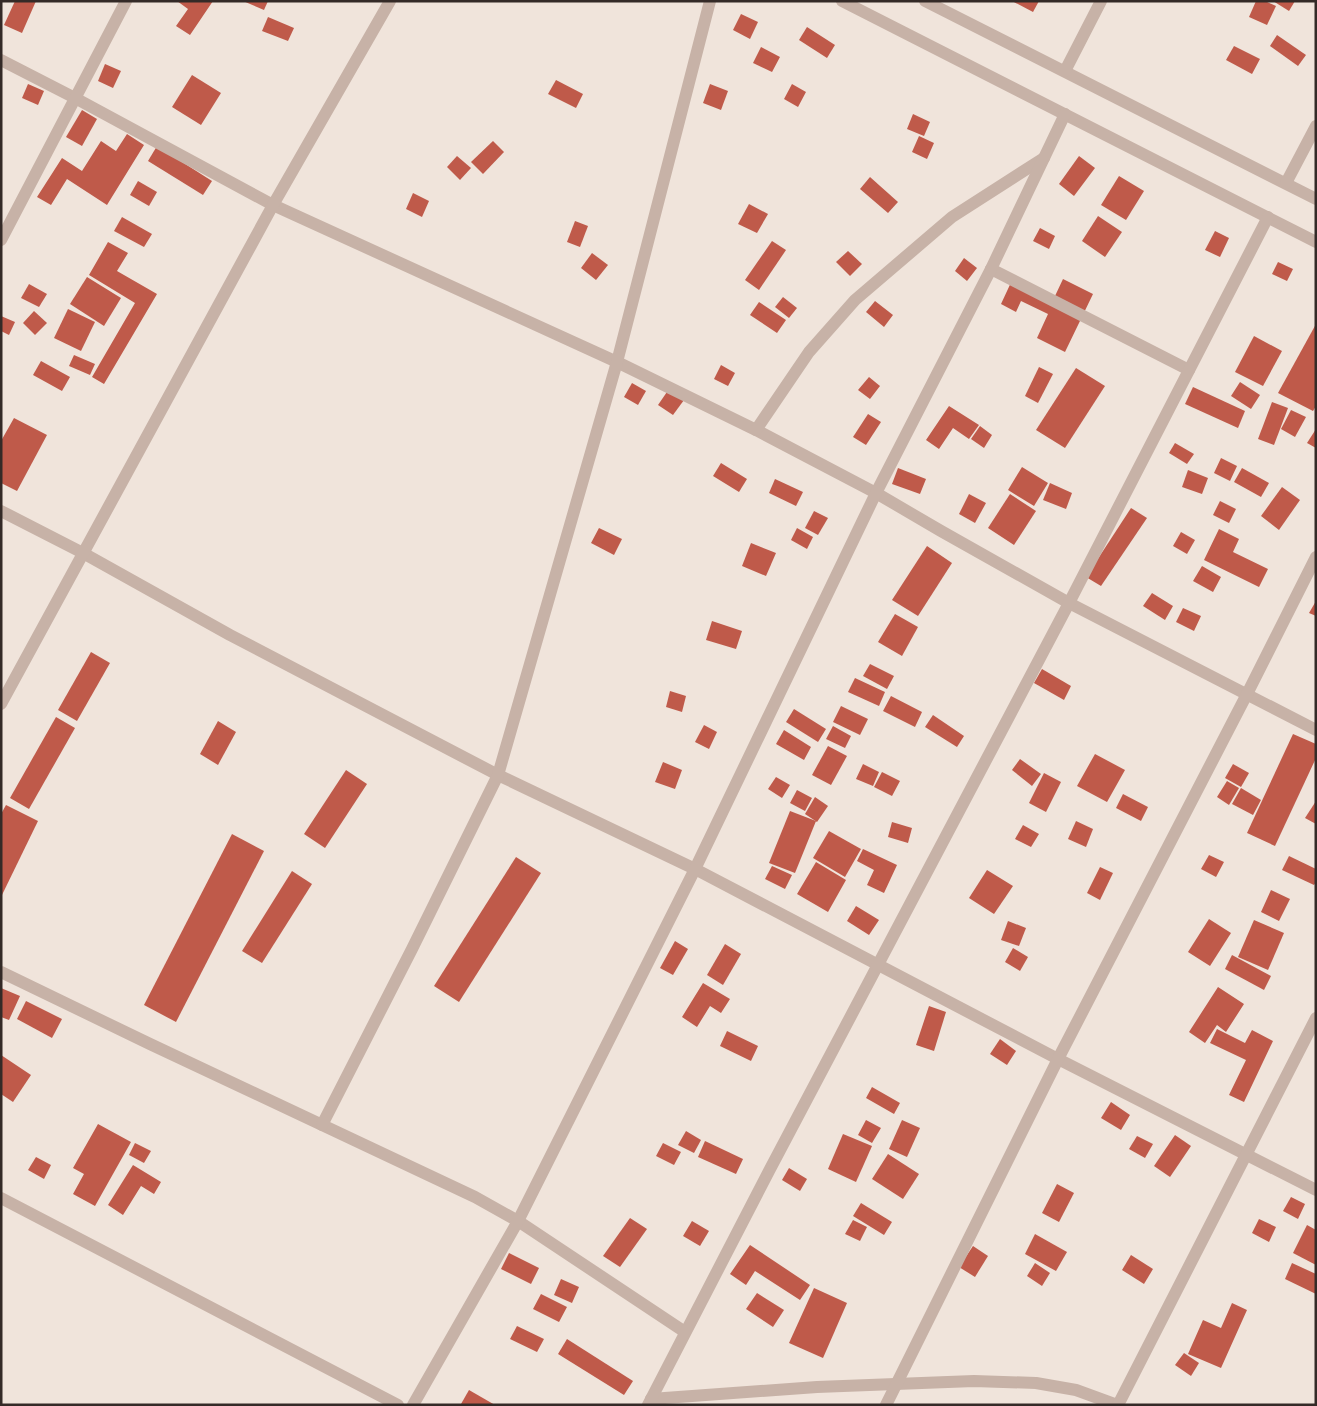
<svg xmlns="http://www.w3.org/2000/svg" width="1317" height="1406" viewBox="0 0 1317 1406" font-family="Poppins,sans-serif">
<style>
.building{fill:#bf5a4a}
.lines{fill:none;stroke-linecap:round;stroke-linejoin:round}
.minor{stroke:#c7b2a7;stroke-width:12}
</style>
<rect width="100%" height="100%" fill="#f0e4db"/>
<g class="building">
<path d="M15,1h21l-14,32 -18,-8z"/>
<path d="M177,1h36l-23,34 -14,-9 12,-17z"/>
<path d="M243,1h25l-4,9z"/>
<path d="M1012,1h27l-6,11z"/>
<path d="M1256,1h9l11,5 -9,19 -18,-8z"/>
<path d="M1273,1h22l-6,10z"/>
<path d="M741,14l17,8 -8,17 -17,-9z"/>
<path d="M268,17l26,11 -6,13 -26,-10z"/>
<path d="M807,27l28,18 -8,13 -28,-18z"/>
<path d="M1277,35l29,20 -8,11 -28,-20z"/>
<path d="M1234,46l26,13 -8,15 -26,-14z"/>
<path d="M761,47l19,10 -8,15 -19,-9z"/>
<path d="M105,64l16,7 -8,17 -15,-7z"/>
<path d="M192,75l29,18 -20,32 -29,-18z"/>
<path d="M556,80l27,14 -7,14 -28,-14z"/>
<path d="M28,84l16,7 -6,14 -16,-7z"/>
<path d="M710,84l18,7 -7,19 -18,-7z"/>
<path d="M792,84l14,8 -8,15 -14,-8z"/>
<path d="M82,110l15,9 -15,27 -16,-9z"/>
<path d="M913,114l17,8 -6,14 -17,-7z"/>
<path d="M127,134l17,11 -37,60 -40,-26 -16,26 -14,-8 25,-39 20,13 19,-30 15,10z"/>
<path d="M919,136l15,7 -7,16 -15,-7z"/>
<path d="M493,141l11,11 -21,22 -12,-12z"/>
<path d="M157,146l55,35 -9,14 -55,-34z"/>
<path d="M457,156l14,12 -11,12 -13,-13z"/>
<path d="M1079,156l16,12 -21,28 -15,-12z"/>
<path d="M1119,176l25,15 -18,29 -25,-15z"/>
<path d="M870,177l28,25 -10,11 -28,-24z"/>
<path d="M138,181l19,11 -8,14 -19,-11z"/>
<path d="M413,193l16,8 -7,16 -16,-8z"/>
<path d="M749,204l19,10 -11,19 -19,-9z"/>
<path d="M1098,216l24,16 -17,25 -23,-16z"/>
<path d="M122,217l30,17 -8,13 -30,-16z"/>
<path d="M575,221l13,5 -8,21 -13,-5z"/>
<path d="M1040,228l15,8 -6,13 -16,-8z"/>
<path d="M1215,231l14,7 -9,19 -15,-7z"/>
<path d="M772,241l14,9 -27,40 -14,-10z"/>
<path d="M108,242l20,11 -11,18 40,23 -53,90 -12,-7 43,-74 -46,-28z"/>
<path d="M848,251l14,13 -12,12 -14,-14z"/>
<path d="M592,253l16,12 -12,15 -15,-12z"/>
<path d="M964,258l13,10 -10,13 -12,-10z"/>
<path d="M1278,262l15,7 -6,12 -15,-7z"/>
<path d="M1014,276l41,20 8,-17 30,15 -28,58 -28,-14 11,-24 -27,-13 -5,11 -15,-8z"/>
<path d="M87,277l34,21 -17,28 -34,-22z"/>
<path d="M29,284l18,10 -8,13 -18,-9z"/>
<path d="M783,297l14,11 -8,10 -14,-11z"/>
<path d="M875,301l18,14 -9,12 -18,-15z"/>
<path d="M759,302l27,18 -9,13 -27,-18z"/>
<path d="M68,309l27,13 -14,29 -27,-13z"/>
<path d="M34,311l13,12 -12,12 -12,-12z"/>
<path d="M1,316l14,6 -6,13 -8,-4z"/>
<path d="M1316,324v82l-3,5 -35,-18z"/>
<path d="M1254,336l28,15 -19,35 -28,-14z"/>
<path d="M74,355l21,9 -5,11 -21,-9z"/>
<path d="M41,361l29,16 -8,14 -29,-16z"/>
<path d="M721,365l14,8 -7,13 -14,-7z"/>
<path d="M1039,367l14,7 -15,29 -13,-7z"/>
<path d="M1076,368l29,18 -40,62 -29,-18z"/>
<path d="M869,377l11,9 -10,13 -12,-9z"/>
<path d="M1240,382l20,13 -9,14 -20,-13z"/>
<path d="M632,383l14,8 -8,14 -14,-8z"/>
<path d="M1193,387l52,24 -7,17 -53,-24z"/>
<path d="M669,389l15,11 -11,15 -15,-10z"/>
<path d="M1272,402l16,6 -14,37 -16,-6z"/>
<path d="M949,406l30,19 -10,14 -16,-11 -14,21 -13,-9z"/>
<path d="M1291,410l15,7 -11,20 -14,-8z"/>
<path d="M868,414l13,8 -15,23 -13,-8z"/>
<path d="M14,418l33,17 -30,56 -16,-8v-42z"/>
<path d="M980,426l12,9 -8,13 -13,-9z"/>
<path d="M1316,429v19l-9,-5z"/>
<path d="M1175,443l19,11 -7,10 -18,-11z"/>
<path d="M1221,458l16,8 -7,15 -16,-8z"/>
<path d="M721,463l26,16 -8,13 -26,-16z"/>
<path d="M1022,467l26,16 -14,23 -26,-16z"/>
<path d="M898,468l28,11 -6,15 -28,-10z"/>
<path d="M1242,468l27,15 -8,14 -27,-15z"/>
<path d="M1188,470l20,8 -6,16 -20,-7z"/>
<path d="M775,479l28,13 -7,14 -27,-13z"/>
<path d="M1050,483l22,10 -6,16 -23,-9z"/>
<path d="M1282,487l18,13 -21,30 -18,-14z"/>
<path d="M969,494l17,9 -11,20 -16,-9z"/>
<path d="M1010,494l26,17 -22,34 -26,-17z"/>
<path d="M1220,501l16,8 -7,14 -16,-8z"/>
<path d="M1131,508l16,10 -46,68 -15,-9z"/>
<path d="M814,511l14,7 -10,17 -13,-7z"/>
<path d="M599,528l23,11 -8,16 -23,-12z"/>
<path d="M797,528l16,9 -6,12 -16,-9z"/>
<path d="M1219,529l20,10 -6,13 35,17 -9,18 -55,-27z"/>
<path d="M1181,532l14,8 -8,14 -14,-8z"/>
<path d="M751,543l25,10 -10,23 -24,-10z"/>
<path d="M927,546l25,17 -34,53 -26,-16z"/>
<path d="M1202,566l19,11 -8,15 -20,-11z"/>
<path d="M1152,593l21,13 -8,14 -22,-14z"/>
<path d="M1316,601v15l-7,-3z"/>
<path d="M1183,608l18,8 -7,15 -18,-9z"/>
<path d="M895,614l23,13 -16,29 -24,-14z"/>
<path d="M712,621l30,10 -6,18 -30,-9z"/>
<path d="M91,652l19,11 -33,58 -19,-11z"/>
<path d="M870,664l24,12 -7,13 -24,-13z"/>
<path d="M1042,669l29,17 -7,14 -30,-17z"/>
<path d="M855,678l30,14 -6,14 -31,-14z"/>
<path d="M670,691l16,5 -4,16 -16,-5z"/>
<path d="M891,696l31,16 -7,15 -32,-16z"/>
<path d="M841,706l27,13 -8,16 -27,-13z"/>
<path d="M794,709l32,20 -8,13 -32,-20z"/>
<path d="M933,715l31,21 -7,11 -32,-20z"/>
<path d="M56,717l19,11 -46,81 -19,-11z"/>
<path d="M218,721l18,11 -18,33 -18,-11z"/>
<path d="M704,725l13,7 -8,17 -14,-7z"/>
<path d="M833,726l18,10 -6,12 -19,-9z"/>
<path d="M784,730l27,17 -7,13 -28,-16z"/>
<path d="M1293,734l23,10v14l-41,88 -28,-13z"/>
<path d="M828,746l19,10 -16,29 -19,-10z"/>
<path d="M1095,754l30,16 -18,32 -30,-16z"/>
<path d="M1020,759l21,15 -9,12 -20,-16z"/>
<path d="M663,762l19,8 -7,19 -20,-7z"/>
<path d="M863,764l16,8 -6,14 -17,-7z"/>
<path d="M1233,764l16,9 -8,14 -16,-9z"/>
<path d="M346,770l21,14 -42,64 -21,-14z"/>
<path d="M882,772l18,9 -8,15 -18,-9z"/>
<path d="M1044,773l17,9 -15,30 -17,-9z"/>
<path d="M776,777l14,8 -8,13 -14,-9z"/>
<path d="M1227,781l12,7 -10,17 -12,-8z"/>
<path d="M1241,788l20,12 -8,15 -21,-11z"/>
<path d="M797,790l15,8 -7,13 -15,-8z"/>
<path d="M1123,794l25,13 -7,14 -25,-13z"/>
<path d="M815,797l13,9 -11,16 -12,-8z"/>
<path d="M1316,801v23l-11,-6z"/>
<path d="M6,805l32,16 -37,76v-83z"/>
<path d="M790,811l26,10 -21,52 -26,-10z"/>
<path d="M1076,821l17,8 -7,18 -18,-8z"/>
<path d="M892,822l20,6 -4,15 -20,-6z"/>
<path d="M1023,825l16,9 -8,13 -16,-8z"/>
<path d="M829,831l32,18 -16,28 -32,-19z"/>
<path d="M232,834l32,17 -88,171 -32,-17z"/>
<path d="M863,849l34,16 -13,28 -17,-8 7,-15 -17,-9z"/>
<path d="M1209,855l15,7 -8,15 -15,-8z"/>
<path d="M1289,856l27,13v13l-2,3 -32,-15z"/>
<path d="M516,857l25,16 -82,129 -25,-16z"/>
<path d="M816,862l30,18 -18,32 -31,-18z"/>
<path d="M772,866l20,9 -7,14 -20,-10z"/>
<path d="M1100,867l13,6 -13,27 -13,-7z"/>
<path d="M987,870l26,16 -19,28 -25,-16z"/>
<path d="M292,871l20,13 -50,79 -20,-12z"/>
<path d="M1271,890l19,9 -11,22 -18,-9z"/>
<path d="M856,906l23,14 -10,15 -22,-14z"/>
<path d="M1209,919l22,14 -21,33 -22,-14z"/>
<path d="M1254,920l30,13 -16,37 -30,-13z"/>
<path d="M1008,921l18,7 -7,18 -18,-6z"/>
<path d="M675,941l13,8 -15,26 -13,-7z"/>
<path d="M725,944l16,10 -18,31 -16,-10z"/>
<path d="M1013,948l15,9 -8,14 -15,-9z"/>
<path d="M1232,955l39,21 -7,14 -39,-21z"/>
<path d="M703,983l27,16 -9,14 -11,-7 -13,21 -15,-10z"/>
<path d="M1218,987l26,17 -18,28 -9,-7 -12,18 -16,-11z"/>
<path d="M1,988l19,8 -11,24 -8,-3z"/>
<path d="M26,1001l36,18 -10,19 -35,-19z"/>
<path d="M929,1006l17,6 -12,39 -18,-6z"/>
<path d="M1217,1029l28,14 7,-13 21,11 -29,61 -15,-7 17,-35 -36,-17z"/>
<path d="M727,1031l31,15 -7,15 -31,-15z"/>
<path d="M1000,1039l16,12 -9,14 -17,-11z"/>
<path d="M1,1055l30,20 -18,27 -12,-8z"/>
<path d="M872,1087l28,16 -6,11 -28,-16z"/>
<path d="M1111,1102l19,13 -9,15 -20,-12z"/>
<path d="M866,1120l15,8 -9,15 -14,-8z"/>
<path d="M902,1120l18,8 -13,29 -18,-8z"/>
<path d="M98,1124l33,18 -36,64 -22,-12 11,-20 -11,-6z"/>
<path d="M686,1131l15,9 -7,13 -16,-8z"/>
<path d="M843,1134l29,12 -16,36 -28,-13z"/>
<path d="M1175,1135l16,11 -21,31 -16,-11z"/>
<path d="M1137,1136l16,8 -8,14 -16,-9z"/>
<path d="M705,1141l38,18 -7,15 -38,-17z"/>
<path d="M135,1143l16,8 -7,12 -15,-8z"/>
<path d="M663,1143l18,9 -7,13 -18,-9z"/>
<path d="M888,1154l31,20 -16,25 -31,-20z"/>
<path d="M36,1157l15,8 -7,14 -16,-9z"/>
<path d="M133,1165l28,17 -7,12 -13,-8 -18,29 -15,-10z"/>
<path d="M789,1168l18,11 -7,12 -18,-11z"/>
<path d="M1057,1184l17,9 -15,29 -17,-9z"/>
<path d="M1291,1197l14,7 -7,15 -15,-8z"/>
<path d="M861,1203l31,19 -8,13 -31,-19z"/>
<path d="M630,1218l17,11 -27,38 -17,-11z"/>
<path d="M1259,1219l17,8 -7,15 -17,-9z"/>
<path d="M853,1220l14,7 -7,14 -15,-7z"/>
<path d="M692,1221l17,10 -9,15 -17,-10z"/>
<path d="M1307,1225l9,5v35l-23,-12z"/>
<path d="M1035,1234l32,18 -11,19 -31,-17z"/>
<path d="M750,1245l60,40 -10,15 -45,-29 -9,14 -16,-11z"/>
<path d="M973,1246l15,10 -13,21 -16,-10z"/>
<path d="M509,1253l30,15 -8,16 -30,-15z"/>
<path d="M1131,1255l22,14 -9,15 -22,-14z"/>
<path d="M1035,1263l15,10 -8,13 -15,-10z"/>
<path d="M1292,1263l24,11v20l-31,-15z"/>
<path d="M561,1279l18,8 -7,16 -18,-8z"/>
<path d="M814,1288l33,15 -24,55 -34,-15z"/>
<path d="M757,1293l27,17 -11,17 -27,-18z"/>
<path d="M541,1294l26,13 -8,15 -26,-13z"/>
<path d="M1232,1303l15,7 -26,58 -33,-14 15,-34 18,8z"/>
<path d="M517,1326l27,13 -7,13 -27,-13z"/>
<path d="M567,1339l66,42 -9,14 -66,-41z"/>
<path d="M1184,1353l15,10 -8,13 -16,-11z"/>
<path d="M469,1390l26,15 -34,-1z"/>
</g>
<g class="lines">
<g class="minor">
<path d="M842,1l474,241"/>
<path d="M925,1l391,198"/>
<path d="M1,60l74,38 198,107 344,157 139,68 120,63 65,38 128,72 247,127"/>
<path d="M1065,71l36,-70"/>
<path d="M1286,183l30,-57"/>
<path d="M1,240l125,-239"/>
<path d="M991,269l198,101"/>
<path d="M756,430l53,-78 46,-52 97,-83 92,-59"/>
<path d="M1,511l82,42 147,82 268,140 197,94 363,190 258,131"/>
<path d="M1,704l272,-499 117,-204"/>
<path d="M1,972l149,72 325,153 43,24 167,111"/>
<path d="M322,1125l90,-176 86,-174 119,-413 93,-361"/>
<path d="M1,1198l397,207"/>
<path d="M651,1399l166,-12 157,-6 62,2 40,7 41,15"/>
<path d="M413,1405l105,-184 177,-352 181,-376 115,-224 74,-155"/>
<path d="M648,1405l121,-234 300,-568 199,-386"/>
<path d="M886,1405l172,-346 189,-365 69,-137"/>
<path d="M1118,1405l198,-387"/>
</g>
</g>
<rect width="1317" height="1406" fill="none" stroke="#342a27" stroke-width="5"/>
</svg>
